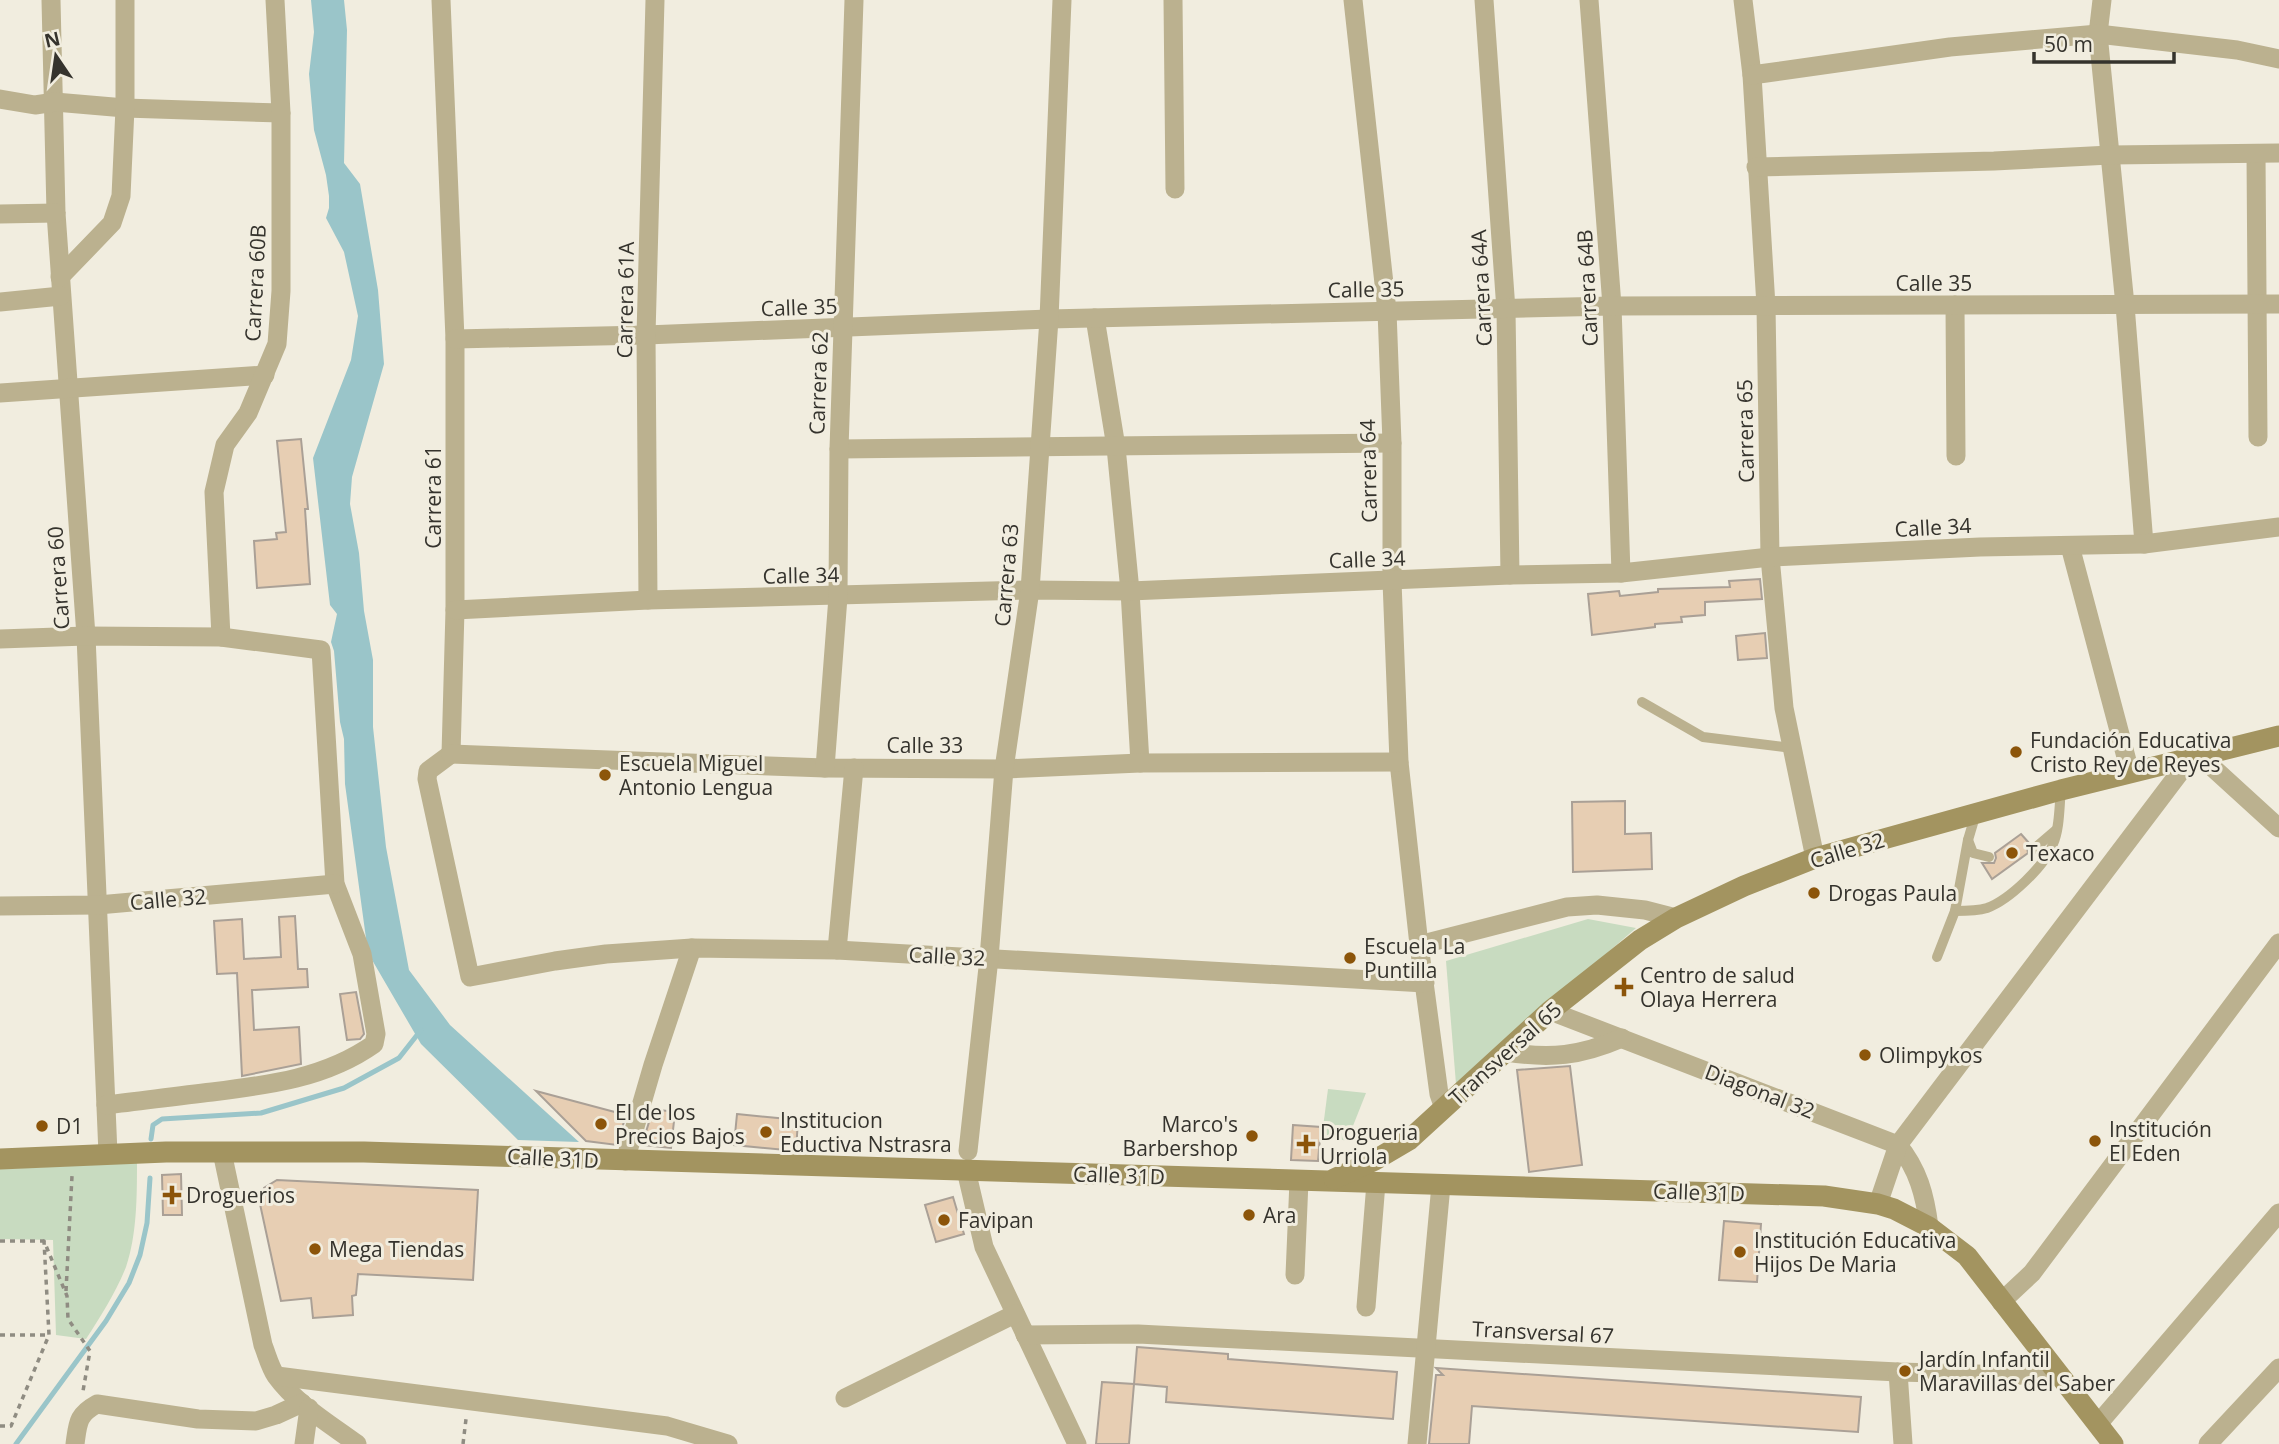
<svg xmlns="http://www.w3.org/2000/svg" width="2279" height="1444" viewBox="0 0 2279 1444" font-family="'Open Sans',sans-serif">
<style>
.green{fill:#c8dbc0}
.water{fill:#9ac5c9}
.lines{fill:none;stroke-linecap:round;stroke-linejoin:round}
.stream{stroke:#9ac5c9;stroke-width:5}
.building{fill:#e7ceb3;stroke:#aaa096;stroke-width:2}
.path{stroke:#8f8c82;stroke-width:3.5;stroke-dasharray:5 5;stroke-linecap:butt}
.lane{stroke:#bbb18f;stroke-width:10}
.street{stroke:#bbb18f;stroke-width:19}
.secondary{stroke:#a39460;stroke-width:21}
.poi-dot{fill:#8c550a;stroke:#f1eddf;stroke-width:2.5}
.labels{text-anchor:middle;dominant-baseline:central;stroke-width:6;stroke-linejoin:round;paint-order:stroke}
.street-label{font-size:21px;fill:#35332d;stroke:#f1eddf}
.poi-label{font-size:21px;fill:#35332d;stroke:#f1eddf;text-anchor:start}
</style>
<rect width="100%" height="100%" fill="#f1eddf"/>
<g class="green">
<path d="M1588,919l48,9 -180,156 -10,-123z"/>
<path d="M1328,1089l38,4 -19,48 -25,-6z"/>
<path d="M137,1163c0,33 0,72 -11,104 -10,25 -25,49 -40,72l-30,-4 -3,-95 -53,-1v-70z"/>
</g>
<path class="water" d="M311,0h33l3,30 -3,133 16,21 18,106 6,74 -32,113 -2,27 9,49 5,58 9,49v67l13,120 23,123 41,55 129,117 -61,-2 -97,-96 -53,-91 -23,-169 -1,-45 -4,-17 -6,-71 -3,-9 6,-28 -7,-9 -17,-147 38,-98 7,-44 -14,-64 -18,-34 3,-10v-12l-3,-21 -12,-45 -5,-56 5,-42z"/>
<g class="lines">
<g class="stream">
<path d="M151,1139l2,-14 9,-6 99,-6 83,-25 55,-30 22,-28"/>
<path d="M16,1444l90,-123 23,-38 11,-28 7,-32 3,-45"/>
</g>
</g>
<g class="building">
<path d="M301,439l7,70h-3l5,75 -53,4 -3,-47 23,-2 -1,-6 10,-1 -9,-91z"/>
<path d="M1760,579l2,20 -57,3v13l-24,2 1,5 -27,2v3l-63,8 -4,-41 31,-3 1,5 38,-4v-3l72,-2 -1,-6z"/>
<path d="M1765,633l2,25 -29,2 -2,-24z"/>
<path d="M1625,801v33l26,-1 1,36 -79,3 -1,-70z"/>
<path d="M2021,834l8,9 -2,4 1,6 -36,26 -10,-16h12l2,-5 -1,-5z"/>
<path d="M295,916l3,53h9l1,18 -56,3 2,40 45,-3 2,37 -59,12 -5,-103 -20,1 -3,-53 28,-2 2,40 37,-2 -2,-40z"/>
<path d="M356,992l8,42 -4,5 -13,1 -7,-46z"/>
<path d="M1570,1066l12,99 -53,7 -12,-102z"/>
<path d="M536,1091l90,24 -9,30 -31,-4z"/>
<path d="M653,1109l22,3 -4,36 -29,-3z"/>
<path d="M737,1114l61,6 -2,31 -62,-6z"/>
<path d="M1293,1125l28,2 -3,34 -27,-1z"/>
<path d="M181,1174l1,41h-19l-1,-40z"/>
<path d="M277,1180l201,10 -5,90 -115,-6 -2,21 -4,1 1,19 -40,3 -2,-20 -30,3 -21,-97 4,-16z"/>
<path d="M953,1197l11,37 -28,8 -11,-37z"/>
<path d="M1724,1221l37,3 -4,58 -38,-2z"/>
<path d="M1137,1347l91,7v5l169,13 -4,47 -227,-17 1,-15 -33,-3z"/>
<path d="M1436,1368l425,29 -3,35 -386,-26 -3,38h-40l7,-69h7z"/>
<path d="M1102,1382l32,2 -5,60h-33z"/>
</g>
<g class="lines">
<g class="path">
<path d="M0,1241h44"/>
<path d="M66,1291l6,-115"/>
<path d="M0,1335h49"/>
<path d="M0,1426h11l38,-91 -5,-94 23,55 1,23 22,32 -7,40"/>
<path d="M463,1444l3,-25"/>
</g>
<g class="lane">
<path d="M1642,702l61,35 89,11"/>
<path d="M1968,840l5,13 16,4"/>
<path d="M2034,849l22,-19"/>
<path d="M1955,911c10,0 22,0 32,-3 22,-8 58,-42 66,-64 7,-16 6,-37 8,-54"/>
<path d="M1937,957l18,-46 13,-71 8,-27"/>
</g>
<g class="street">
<path d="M51,0l5,213 30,423 22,518"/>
<path d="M441,0l14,339v271l-4,144"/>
<path d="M1173,0l2,189"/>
<path d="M1353,0l34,311 5,132v138l7,181 20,183 20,149 5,14"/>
<path d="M1484,0l22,310 4,265"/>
<path d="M1589,0l23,306 9,267"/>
<path d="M1743,0l9,75 14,231 4,251 14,151 31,150"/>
<path d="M2102,0l-4,34 27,271 19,239"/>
<path d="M1752,75l198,-28 148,-13 139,16 42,9"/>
<path d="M0,99l35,6 20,-3 70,6 156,5"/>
<path d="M2256,154l2,283"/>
<path d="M1756,167l238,-6 116,-6 169,-2"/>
<path d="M0,214l56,-1"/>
<path d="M60,277l52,-54 9,-27 4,-88v-108"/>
<path d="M0,302l61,-6"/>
<path d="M1955,305l1,151"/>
<path d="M1095,318l21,129 14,144 10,172"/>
<path d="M455,339l191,-4 403,-16 563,-13 667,-2"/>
<path d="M0,393l265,-18"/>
<path d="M839,449l553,-6"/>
<path d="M2070,546l60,226"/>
<path d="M648,600l-2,-265 9,-335"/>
<path d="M455,610l193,-10 382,-10 100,1 380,-16 111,-2 149,-16 210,-10 164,-3 135,-17"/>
<path d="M221,637l-7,-145 11,-47 23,-32 29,-69 4,-53v-178l-6,-113"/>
<path d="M0,639l86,-3 135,1 100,13 14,234 27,70 14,80 -2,10c-48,34 -105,41 -162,48 -36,4 -71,9 -106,13"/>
<path d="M451,754l-23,17 -1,8 43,198 85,-16 51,-7 86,-6 145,2 588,33"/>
<path d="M451,754l374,14 179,1 136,-6 259,-1"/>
<path d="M2200,756l79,72"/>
<path d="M825,768l13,-171 1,-148 15,-449"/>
<path d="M0,906l98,-1 237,-21"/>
<path d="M1419,945l148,-38 30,-2 48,5 31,8"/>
<path d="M837,950l17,-182"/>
<path d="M1550,1011l348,134c20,24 27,50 31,82"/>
<path d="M1506,1052c45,7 74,4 116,-14"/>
<path d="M968,1151l21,-193 15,-189 26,-179 19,-271 13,-319"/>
<path d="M222,1152l41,193c4,10 7,22 13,31 20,28 54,48 81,68"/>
<path d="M625,1161l28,-96 39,-117"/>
<path d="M966,1170l18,77 93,197"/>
<path d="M1878,1204l20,-59 292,-386"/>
<path d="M1295,1275l4,-94"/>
<path d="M2001,1302l31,-29 247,-330"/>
<path d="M1366,1307l10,-124"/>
<path d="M1025,1335l113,-1 760,38 160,4"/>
<path d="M1898,1372l5,72"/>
<path d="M277,1376l390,50 61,18"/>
<path d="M845,1398l170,-84"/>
<path d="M2098,1424l181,-211"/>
<path d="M75,1444c3,-21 2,-29 22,-40l101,15 58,2 20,-6 26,-12"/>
<path d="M304,1444l5,-36"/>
<path d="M1417,1444l24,-259"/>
<path d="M2208,1444l71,-76"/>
</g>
<g class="secondary">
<path d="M0,1159l166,-7h198l1460,44 54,8 16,5 35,18 38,29 146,188"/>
<path d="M1334,1179l41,-19 34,-20 141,-129 90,-71 36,-22 68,-32 71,-28 246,-68 218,-54"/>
</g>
</g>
<g class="poi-dot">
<circle cx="2016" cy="752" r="7"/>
<circle cx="605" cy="775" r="7"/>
<circle cx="2012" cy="853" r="7"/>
<circle cx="1814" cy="893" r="7"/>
<circle cx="1350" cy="958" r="7"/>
<path d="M1620.5 976.5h7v7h7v7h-7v7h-7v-7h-7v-7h7z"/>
<circle cx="1865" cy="1055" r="7"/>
<circle cx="601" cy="1124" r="7"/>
<circle cx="42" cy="1126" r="7"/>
<circle cx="766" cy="1132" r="7"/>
<circle cx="1252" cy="1136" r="7"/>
<circle cx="2095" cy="1141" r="7"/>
<path d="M1302.5 1133.5h7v7h7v7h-7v7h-7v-7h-7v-7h7z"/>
<path d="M168.5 1184.5h7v7h7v7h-7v7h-7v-7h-7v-7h7z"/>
<circle cx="1249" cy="1215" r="7"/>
<circle cx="944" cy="1220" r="7"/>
<circle cx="315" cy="1249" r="7"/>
<circle cx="1740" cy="1252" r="7"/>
<circle cx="1905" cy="1371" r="7"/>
</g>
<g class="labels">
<g class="street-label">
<text transform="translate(255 283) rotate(-87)">Carrera 60B</text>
<text x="1934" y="283">Calle 35</text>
<text transform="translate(1481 288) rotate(-93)">Carrera 64A</text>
<text transform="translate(1587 288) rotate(-93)">Carrera 64B</text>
<text transform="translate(1366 289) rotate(-1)">Calle 35</text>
<text transform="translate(625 300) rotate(-89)">Carrera 61A</text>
<text transform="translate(799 307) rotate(-2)">Calle 35</text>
<text transform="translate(818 383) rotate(-88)">Carrera 62</text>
<text transform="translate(1745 431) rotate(-91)">Carrera 65</text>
<text transform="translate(1368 471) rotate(-91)">Carrera 64</text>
<text transform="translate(433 497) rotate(-90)">Carrera 61</text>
<text transform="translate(1933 527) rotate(-3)">Calle 34</text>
<text transform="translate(1367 559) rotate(-2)">Calle 34</text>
<text transform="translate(801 575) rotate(-1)">Calle 34</text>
<text transform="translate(1006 575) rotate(-85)">Carrera 63</text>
<text transform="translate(58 578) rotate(-94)">Carrera 60</text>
<text x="925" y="745">Calle 33</text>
<text transform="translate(1847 850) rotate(-17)">Calle 32</text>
<text transform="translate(168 899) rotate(-5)">Calle 32</text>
<text transform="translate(947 956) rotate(3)">Calle 32</text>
<text transform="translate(1505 1053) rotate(-42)">Transversal 65</text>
<text transform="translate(1760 1091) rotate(21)">Diagonal 32</text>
<text transform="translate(553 1158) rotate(3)">Calle 31D</text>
<text transform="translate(1119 1175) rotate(2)">Calle 31D</text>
<text transform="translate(1699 1192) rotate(2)">Calle 31D</text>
<text transform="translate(1543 1332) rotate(3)">Transversal 67</text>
</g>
<g class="poi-label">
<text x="2030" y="740">Fundación Educativa<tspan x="2030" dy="24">Cristo Rey de Reyes</tspan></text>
<text x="619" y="763">Escuela Miguel<tspan x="619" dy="24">Antonio Lengua</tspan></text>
<text x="2026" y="853">Texaco</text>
<text x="1828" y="893">Drogas Paula</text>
<text x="1364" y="946">Escuela La<tspan x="1364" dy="24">Puntilla</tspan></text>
<text x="1640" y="975">Centro de salud<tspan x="1640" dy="24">Olaya Herrera</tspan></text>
<text x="1879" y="1055">Olimpykos</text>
<text x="615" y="1112">El de los<tspan x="615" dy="24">Precios Bajos</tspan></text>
<text x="780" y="1120">Institucion<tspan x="780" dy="24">Eductiva Nstrasra</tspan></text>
<text x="1238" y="1124" text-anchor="end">Marco's<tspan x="1238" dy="24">Barbershop</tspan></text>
<text x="56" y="1126">D1</text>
<text x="2109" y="1129">Institución<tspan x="2109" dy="24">El Eden</tspan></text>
<text x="1320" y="1132">Drogueria<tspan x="1320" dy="24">Urriola</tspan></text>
<text x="186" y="1195">Droguerios</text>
<text x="1263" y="1215">Ara</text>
<text x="958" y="1220">Favipan</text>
<text x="1754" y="1240">Institución Educativa<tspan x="1754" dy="24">Hijos De Maria</tspan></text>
<text x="329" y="1249">Mega Tiendas</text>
<text x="1919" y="1359">Jardín Infantil<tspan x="1919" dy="24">Maravillas del Saber</tspan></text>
</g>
</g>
<g transform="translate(56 56) rotate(347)" stroke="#f1eddf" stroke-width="5" paint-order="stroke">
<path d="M0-5L12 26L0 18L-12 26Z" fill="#35332d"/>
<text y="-10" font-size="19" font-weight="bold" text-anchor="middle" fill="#35332d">N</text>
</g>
<path d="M2034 52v10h140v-10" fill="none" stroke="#35332d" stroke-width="3.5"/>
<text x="2044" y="52" font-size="21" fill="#35332d" stroke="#f1eddf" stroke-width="5" paint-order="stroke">50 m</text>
</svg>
